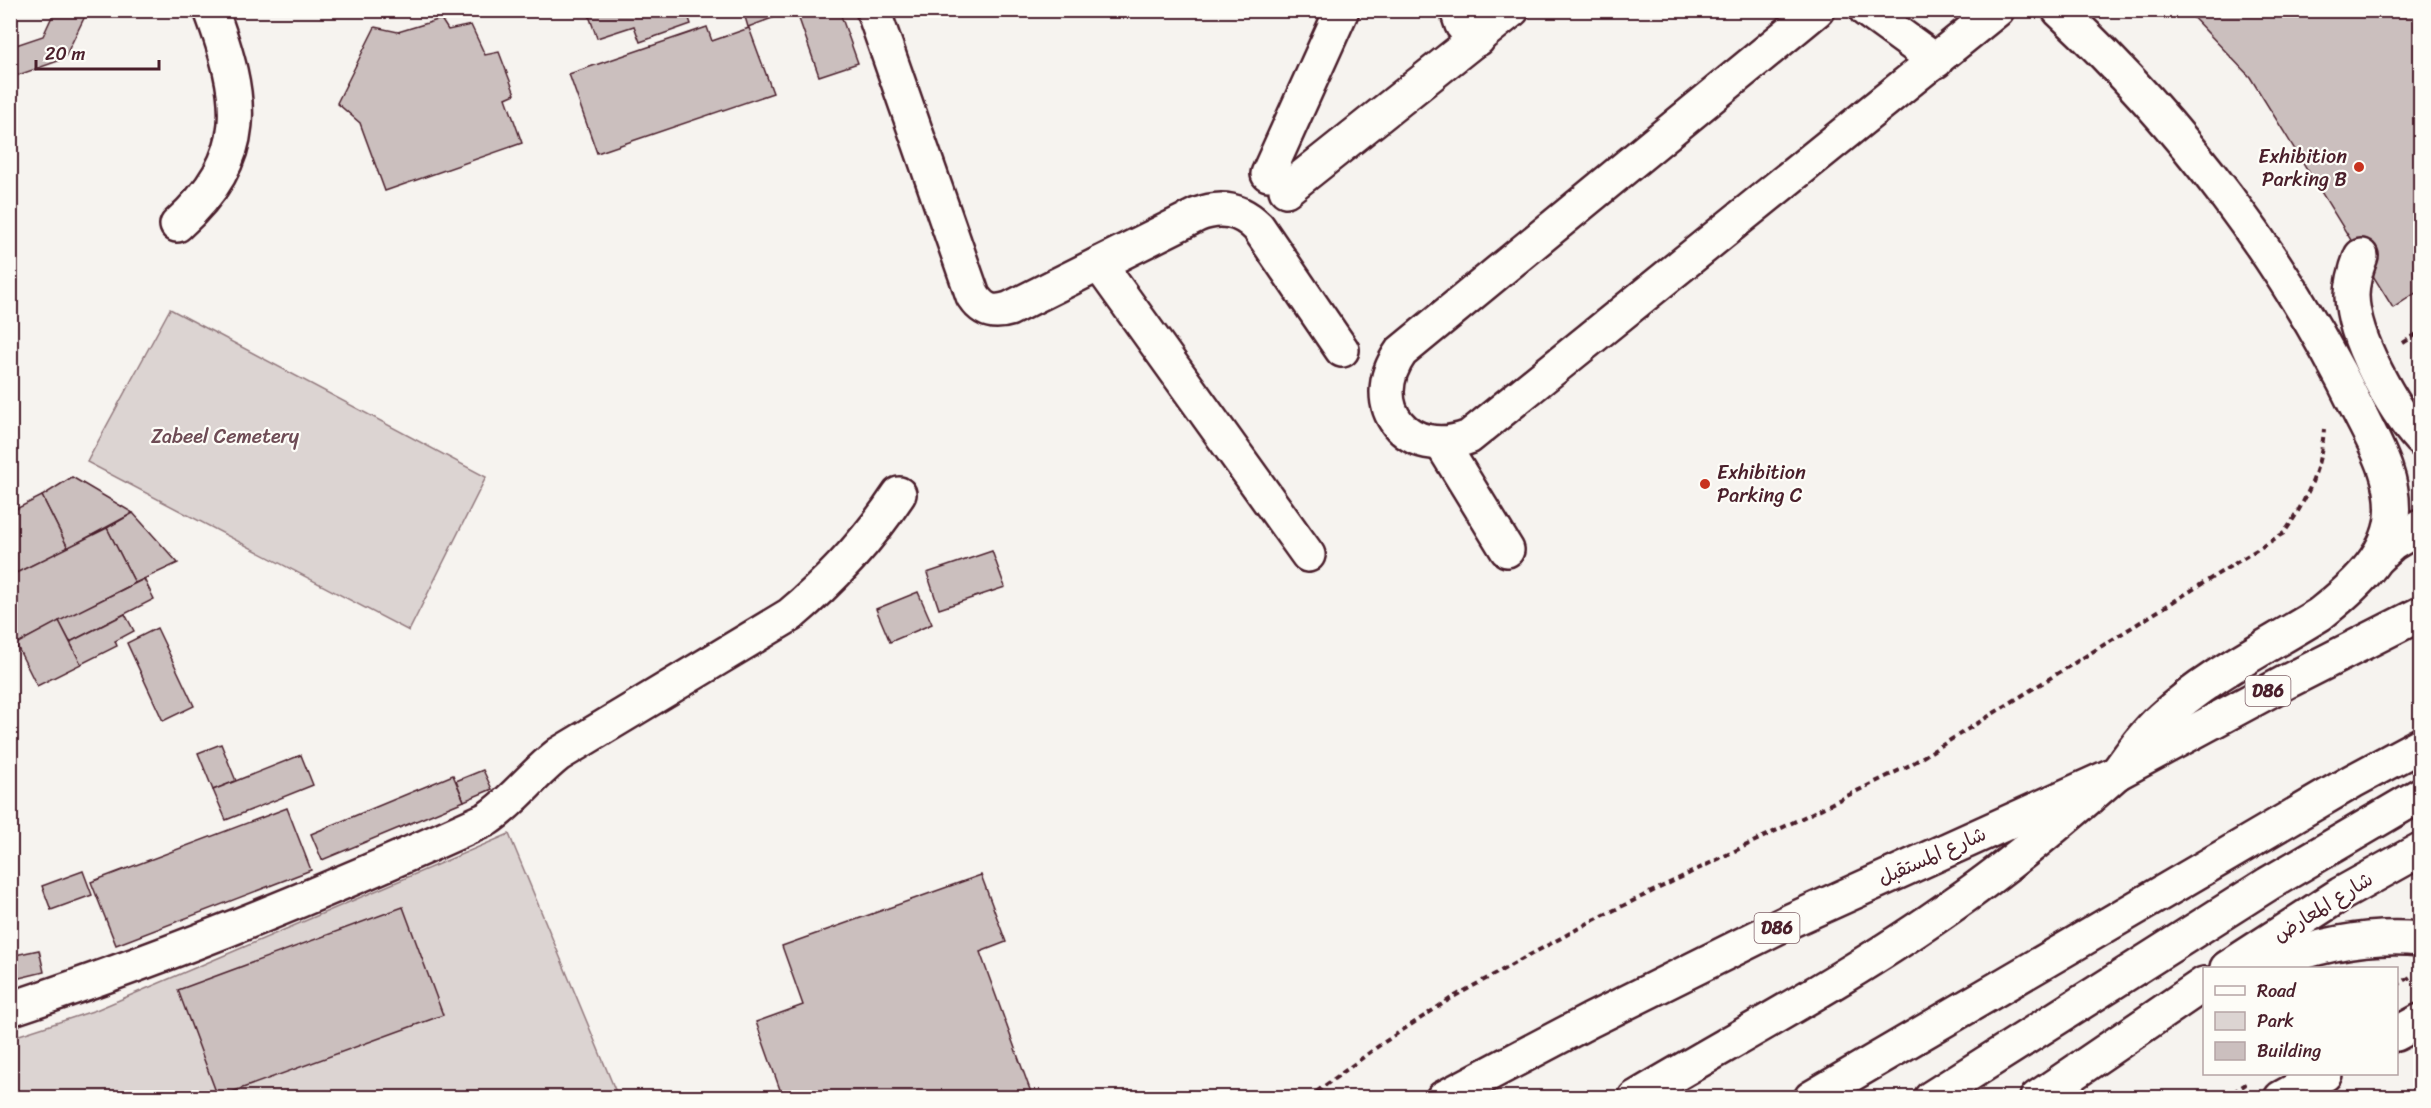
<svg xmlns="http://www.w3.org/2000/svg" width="2431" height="1108" viewBox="0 0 2431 1108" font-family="Sriracha,'Playpen Sans Arabic',sans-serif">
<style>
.green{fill:#dcd4d2;stroke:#937a7e;stroke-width:1.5}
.building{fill:#cbbfbe;stroke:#4a1f2b;stroke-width:1.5}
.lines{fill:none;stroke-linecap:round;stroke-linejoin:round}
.minor-casing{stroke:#4a1f2b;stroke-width:38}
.major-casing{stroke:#4a1f2b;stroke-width:38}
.highway-casing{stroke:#4a1f2b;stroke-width:38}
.path{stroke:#4a1f2b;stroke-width:4;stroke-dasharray:6 4.5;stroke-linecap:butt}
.minor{stroke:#fdfcf7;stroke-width:33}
.major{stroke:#fdfcf7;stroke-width:33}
.highway{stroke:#fdfcf7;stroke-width:33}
.poi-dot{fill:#c8321e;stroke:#fdfcf7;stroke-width:2}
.labels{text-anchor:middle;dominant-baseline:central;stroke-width:4.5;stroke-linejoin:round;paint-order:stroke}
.shield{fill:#fdfcf7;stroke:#806168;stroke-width:1.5}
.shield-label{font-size:18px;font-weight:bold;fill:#4a1f2b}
.poi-label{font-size:20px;fill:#4a1f2b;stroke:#fdfcf7;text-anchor:end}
.park-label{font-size:20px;fill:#6e4c55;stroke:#fdfcf7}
.street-label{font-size:20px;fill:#4a1f2b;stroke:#fdfcf7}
</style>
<rect width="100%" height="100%" fill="#f6f3ef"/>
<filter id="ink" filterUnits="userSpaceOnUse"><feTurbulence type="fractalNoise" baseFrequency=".0167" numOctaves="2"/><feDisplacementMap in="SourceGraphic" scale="12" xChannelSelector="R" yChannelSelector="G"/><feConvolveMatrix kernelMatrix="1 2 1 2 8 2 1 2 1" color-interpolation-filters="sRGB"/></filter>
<g filter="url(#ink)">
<g class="green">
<path d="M170,309l316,168 -77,154 -322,-169z"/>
<path d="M509,834l109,263h-607l-1,-59 86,-28z"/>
</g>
<g class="building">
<path d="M55,10h33l-24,49 -54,19v-31l33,-11z"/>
<path d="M587,10h99l5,14 -51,18 -6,-16 -37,12z"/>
<path d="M743,10h51l-46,17z"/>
<path d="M796,10h43l19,53 -39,13z"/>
<path d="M2186,10h234v280l-27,18 -143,-231z"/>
<path d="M441,19l7,11 23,-5 14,30 14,-3 16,42 -9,4 16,45 -137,48 -25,-68 -23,-20 38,-76 23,5z"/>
<path d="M707,27l5,14 37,-13 24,65 -176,60 -28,-79z"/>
<path d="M72,477l61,36 -65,35 -26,-52z"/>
<path d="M42,496l26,52 -58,28v-64z"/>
<path d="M133,513l45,50 -43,20 -28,-55z"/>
<path d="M107,528l28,55 -119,61 -6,-10v-58z"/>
<path d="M992,551l13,36 -66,22 -12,-36z"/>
<path d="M144,579l10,20 -84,43 -11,-21z"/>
<path d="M918,592l14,32 -42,18 -14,-33z"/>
<path d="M125,614l9,17 -19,10 2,5 -36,18 -11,-22z"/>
<path d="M59,621l22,43 -44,22 -21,-42z"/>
<path d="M157,628l37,78 -31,15 -36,-78z"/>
<path d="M221,744l15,37 -23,9 -15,-37z"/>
<path d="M301,755l12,30 -87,35 -13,-30z"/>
<path d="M483,770l9,19 -28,12 -8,-20z"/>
<path d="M453,775l11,26 -142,59 -11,-26z"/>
<path d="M287,808l24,62 -195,75 -25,-63z"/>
<path d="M83,871l9,24 -41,15 -9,-24z"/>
<path d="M981,875l25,67 -26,10 53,146h-250l-27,-76 47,-17 -21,-59z"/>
<path d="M403,907l40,108 -225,82 -40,-107z"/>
<path d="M39,950l5,22 -33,8 -1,-24z"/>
</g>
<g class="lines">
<g class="minor-casing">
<g id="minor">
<path d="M873,10l100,286c10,15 20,18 36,13l188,-94c23,-9 43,-6 61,12l84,123"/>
<path d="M1457,10l5,15 16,14"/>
<path d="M1817,10l-416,342c-38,54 7,109 68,85l528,-427"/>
<path d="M1866,10l70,51"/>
<path d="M2059,10c121,113 228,253 300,402 17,34 37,67 33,106 -4,40 -42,72 -72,96 -53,33 -113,62 -159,105 -17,15 -30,35 -44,54"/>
<path d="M1268,174l74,-164"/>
<path d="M1286,190l226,-180"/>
<path d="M177,225c76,-69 67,-126 34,-215"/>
<path d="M2361,256c-5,13 -9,26 -9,40 1,42 40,112 68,143"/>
<path d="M1099,264l209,291"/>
<path d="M1442,444l65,106"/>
<path d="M2378,557l14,-13 28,-17"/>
<path d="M2227,968l114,-74 79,-44"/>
<path d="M2261,968c50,-22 104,-34 159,-29"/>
<path d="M10,1009c163,-54 321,-119 477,-190 27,-18 46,-45 72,-65l231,-139c43,-36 78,-74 109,-121"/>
<path d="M2396,1034l24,-13"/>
<path d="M2037,1098l167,-114"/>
<path d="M2281,1098l44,-24"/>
</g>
</g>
<g class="major-casing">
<g id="major">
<path d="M1443,1098l148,-78 201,-100 325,-147 171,-92 132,-67"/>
<path d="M1931,1098l337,-214 152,-89"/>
</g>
</g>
<g class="highway-casing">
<g id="highway">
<path d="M1635,1098c106,-63 218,-122 319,-194 58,-40 111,-85 163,-131"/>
<path d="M1811,1098l542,-317 67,-36"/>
</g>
</g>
<g class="path">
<path d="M2403,343l17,-11"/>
<path d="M2396,986l14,-9"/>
<path d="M1308,1098l72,-53 73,-48 139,-76 318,-156 374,-232c23,-33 37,-64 40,-104"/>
<path d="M2224,1098l22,-14"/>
</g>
<use href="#minor" class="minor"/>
<use href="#major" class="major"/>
<use href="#highway" class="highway"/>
</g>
</g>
<g class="poi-dot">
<circle cx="2359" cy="167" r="6"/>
<circle cx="1705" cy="484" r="6"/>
</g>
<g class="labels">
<g class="shield">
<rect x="2245.5" y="676" width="45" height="30" rx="4.5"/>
<rect x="1754.5" y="913" width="45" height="30" rx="4.5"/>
</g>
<g class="shield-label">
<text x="2268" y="691">D86</text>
<text x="1777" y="928">D86</text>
</g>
<g class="poi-label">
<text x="2347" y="156">Exhibition<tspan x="2347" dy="23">Parking B</tspan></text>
<text x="1717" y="472" text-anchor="start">Exhibition<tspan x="1717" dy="23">Parking C</tspan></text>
</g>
<g class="park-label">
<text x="225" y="436">Zabeel Cemetery</text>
</g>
<g class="street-label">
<text transform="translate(1932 856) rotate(-24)">شارع المستقبل</text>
<text transform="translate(2323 907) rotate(-32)">شارع المعارض</text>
</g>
</g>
<rect width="2431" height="1108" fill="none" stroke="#fdfcf7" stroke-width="36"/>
<rect x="18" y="18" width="2395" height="1072" fill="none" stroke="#4a1f2b" stroke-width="2" filter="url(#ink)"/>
<rect x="2203" y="967" width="195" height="108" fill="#fdfcf7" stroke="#b5a4a5" stroke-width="1.5"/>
<rect x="2215" y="986" width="30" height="9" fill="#fdfcf7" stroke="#b5a4a5" stroke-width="1.5"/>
<text x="2257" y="997" font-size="18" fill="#4a1f2b">Road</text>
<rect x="2215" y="1012" width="30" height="18" fill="#dcd4d2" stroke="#b5a4a5" stroke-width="1.5"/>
<text x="2257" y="1027" font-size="18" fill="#4a1f2b">Park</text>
<rect x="2215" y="1042" width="30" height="18" fill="#cbbfbe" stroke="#b5a4a5" stroke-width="1.5"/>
<text x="2257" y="1057" font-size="18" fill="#4a1f2b">Building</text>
<path d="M36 60v9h123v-9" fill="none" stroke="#4a1f2b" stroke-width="3"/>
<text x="45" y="60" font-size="18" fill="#4a1f2b" stroke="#fdfcf7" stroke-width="4.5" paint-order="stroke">20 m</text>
</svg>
